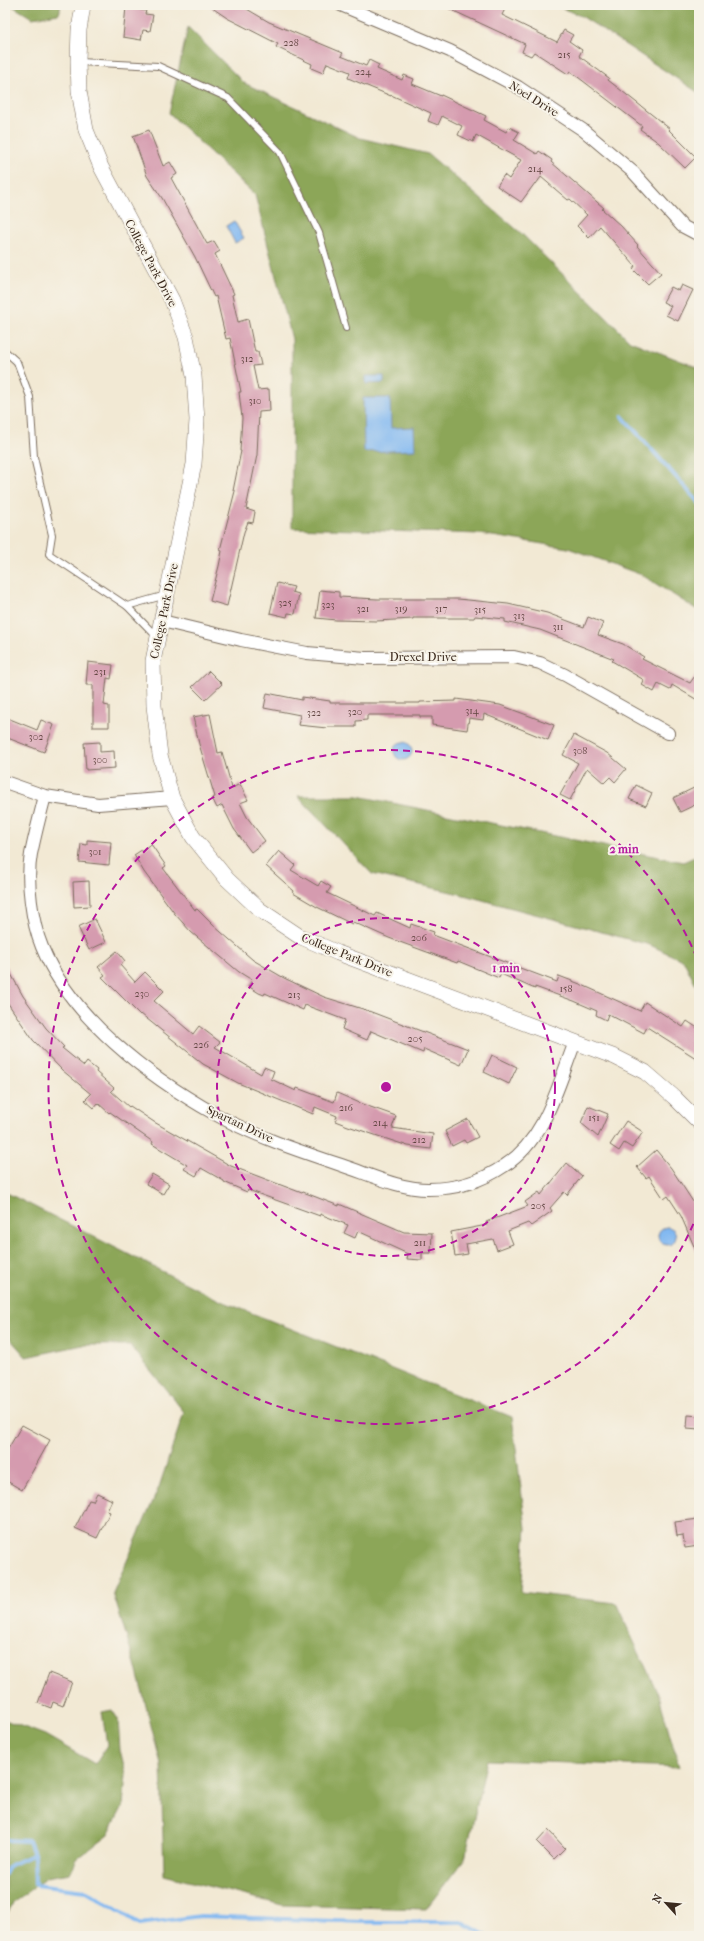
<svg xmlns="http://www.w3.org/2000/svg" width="704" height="1941" viewBox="0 0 704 1941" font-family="'IM FELL French Canon',serif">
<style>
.forest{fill:#8ca659;stroke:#64683c}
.water{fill:#81b8f1;stroke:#5e7188}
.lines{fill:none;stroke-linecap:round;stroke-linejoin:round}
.stream{stroke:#81b8f1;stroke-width:4}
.building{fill:#d59baf}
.service-casing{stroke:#7b6d5e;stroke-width:8}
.minor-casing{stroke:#7b6d5e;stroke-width:14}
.tertiary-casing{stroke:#7b6d5e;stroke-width:16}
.service{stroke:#fff;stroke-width:6}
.minor{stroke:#fff;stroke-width:12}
.tertiary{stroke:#fff;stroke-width:15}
.ring{fill:none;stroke:#b5179e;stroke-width:2;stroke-dasharray:7 5}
.labels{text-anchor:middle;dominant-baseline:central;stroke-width:4;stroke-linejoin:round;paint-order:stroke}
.number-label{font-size:10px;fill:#624642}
.street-label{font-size:12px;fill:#3b2a1e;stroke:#f7f3e8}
.centre{fill:#b5179e;stroke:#f7f3e8;stroke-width:2}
.ring-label{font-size:12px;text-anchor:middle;font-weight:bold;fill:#b5179e;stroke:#f7f3e8;stroke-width:4;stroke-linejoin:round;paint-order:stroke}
</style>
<rect width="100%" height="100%" fill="#f7f3e8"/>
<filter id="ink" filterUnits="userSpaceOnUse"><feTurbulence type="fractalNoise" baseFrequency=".025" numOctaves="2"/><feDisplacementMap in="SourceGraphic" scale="8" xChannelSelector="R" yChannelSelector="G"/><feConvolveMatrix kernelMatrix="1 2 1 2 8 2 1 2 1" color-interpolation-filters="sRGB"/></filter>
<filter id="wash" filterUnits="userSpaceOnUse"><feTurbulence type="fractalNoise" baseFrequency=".012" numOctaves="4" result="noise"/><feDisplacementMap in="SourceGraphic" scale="16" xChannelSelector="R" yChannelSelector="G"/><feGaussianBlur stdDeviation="0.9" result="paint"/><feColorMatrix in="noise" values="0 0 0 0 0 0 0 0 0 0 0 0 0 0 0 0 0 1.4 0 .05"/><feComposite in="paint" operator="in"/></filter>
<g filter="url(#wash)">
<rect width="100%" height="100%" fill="#f2e9d4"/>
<g class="forest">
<path d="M11,5h50l-2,9 -27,4z"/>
<path d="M555,5h144v88l-116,-76z"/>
<path d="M188,27l56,56 116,55 68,16 94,80 108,107 69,27v243l-57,-36 -74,-27 -88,-14 -188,-6v-189l-37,-144 -86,-82z"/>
<path d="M298,796h60l325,66 16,-7v137l-15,-31 -34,-16 -190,-51 -88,-20z"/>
<path d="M5,1192l214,108 293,117 14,111 -5,64 95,11 43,93 20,71 -192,-7 -22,98 -39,51 -144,-4 -118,-30 -3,-111 -26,-100 -22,-71 46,-106 25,-75 -54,-67h-47l-57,12 -21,-24z"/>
<path d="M112,1710l6,9 2,31 6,24 -3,32 -15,29 -31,24 -7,14 -23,4 -33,25 -9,15v-197l40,15 50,29 12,-19 -5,-33z"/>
</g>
<g class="water">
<path d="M234,221l10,17 -9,5 -9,-17z"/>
<path d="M366,376h18v7l-18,1z"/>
<path d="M363,398h27l1,30 23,-1 1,23 -51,2z"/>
<circle cx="403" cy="751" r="9"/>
<circle cx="667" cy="1236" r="9"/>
</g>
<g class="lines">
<g class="stream">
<path d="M622,416l77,87"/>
<path d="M5,1840l24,1 5,13 1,31 51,6 54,33 61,-8 161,6h100l25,14"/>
<path d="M5,1874l5,-9 24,-11"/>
</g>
</g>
<g id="blocks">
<g class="building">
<path d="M208,5h32l29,17 74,31 -2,3 25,10 3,-6 10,5 -2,4 25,11 2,-5 10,4 -2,5 29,12v-1l45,21 -2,4 22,12 3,-5 10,5 -5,8 23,14 2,-3 13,9 -1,2 46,40 7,6 -2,1 19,17 17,19 -1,1 24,27 -13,11 -15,-15 2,-3 -35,-40 -11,12 -12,-12 10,-11 -17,-16 -2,1 -27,-23 -5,7 -1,-1 -14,19 -24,-16 7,-11 5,4 12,-19 -45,-25 -3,7 -15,-7 4,-9 -20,-10 -4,9 -10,-4 3,-8 -40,-18v1l-43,-18 2,-6 -23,-9 -4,10 -12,-5 1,-4 -36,-17 2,-3 -51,-26z"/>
<path d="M441,5h56l8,4 -3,6 55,27 7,-12 9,5 -4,6 13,9 -3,6 30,22 -1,2 62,49 -1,1 27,27 -11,11 -26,-25 -19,-14 2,-3 -72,-55 -2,3 -34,-22 -3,4 -9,-4 3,-8z"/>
<path d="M126,7l20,4 -1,3 8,1 -3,16 -7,-1 -2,10 -18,-3z"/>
<path d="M149,130l14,36 7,-4 7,12 -6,4 36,66 7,-3 6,10 -5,3 19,40 -2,1 6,27 10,-3 7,33h3l3,13 -8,1 5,24 11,-1 1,22 -11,1 -2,43 -11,54 9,3 -2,11 -5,-1 -4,10 -17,74 -17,-5 9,-35 3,-15 -2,-1 15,-59h-2l8,-40h-1l2,-33 -3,-26h2l-11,-54 -4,1 -10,-43 -2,1 -19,-40 -33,-59 -15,-22 -14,-40z"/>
<path d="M682,285l11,5 -15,31 -12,-6 5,-9 -8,-4 8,-15 8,4z"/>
<path d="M277,583l17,4 -2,5 7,2 -4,20 -7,-1 -1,4 -17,-4z"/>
<path d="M320,590l19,2v5l38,2h81l50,5 39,9 37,14 4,-10 15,6 -5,12 25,9 21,13 -2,2 48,24 9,-13v31l-27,-16 -2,5 -12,-6 -4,8 -12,-7 2,-5 -32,-19 2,-2 -74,-29 -35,-8v-3l-30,-3 -1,2h-61v1l-37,2 -40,-1 -20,-2z"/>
<path d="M88,662l25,3 -2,14 -4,-1 -3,27 5,1v21h-16v-42h-7z"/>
<path d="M209,671l13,13 -17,16 -13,-13z"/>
<path d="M267,693l35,7v-3l28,4v2h90v-1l36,-1v-2l44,6 54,20 -6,15 -64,-26 -1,6 -14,-2 -2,12 -35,-5v-8h-12v-2h-53v5l-11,1v6h-29v1l-29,-3 2,-10 -36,-7z"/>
<path d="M210,714l8,39 4,-1 10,36 8,-4 8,16 -8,3 7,14 18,24 -14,11 -17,-23 -12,-24 -5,3 -5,-10 3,-1 -16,-53 -6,-27z"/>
<path d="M5,717l32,13 4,-10 13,5 -10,27 -39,-15z"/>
<path d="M574,735l33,18 19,16 -11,13 -5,-5 -6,6 -17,-15 -17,32 -10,-5 18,-32 -15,-8z"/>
<path d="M100,742v10l14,-1 1,17 -29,2 -2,-27z"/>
<path d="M636,785l16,8 -6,13 -17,-7z"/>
<path d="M696,787l3,7v9l-19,9 -7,-14z"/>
<path d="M87,840l24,2 -2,23 -30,-3 2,-18 6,1z"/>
<path d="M151,844l15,22 -3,2 32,42 2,-1 16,16 40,35 31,18 40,19 42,13 102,39 -7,16 -37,-16 -1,4 -52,-22 -4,9 -25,-11 3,-9 -40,-15 -2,5 -38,-17 -1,2 -5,-2 -11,-7 4,-6 -13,-8 -48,-40 -16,-18 -31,-42 -10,-17z"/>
<path d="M279,851l16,14 -4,5 27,16 3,-5 10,6 -4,6 48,23 2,-3 33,15 1,-4 23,8 -1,3 124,47 2,-6 21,8 60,27 5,-9 38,25 4,-6 12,8v31l-52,-33 -3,6 -36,-19 -2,6 -10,-5 1,-4 -23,-10 -39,-14v2l-34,-15 -2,4 -41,-17 -1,2 -68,-25 -36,-16 -1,2 -35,-17 -24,-14 1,-2 -28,-25z"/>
<path d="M89,881l1,25 -16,1 -1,-25z"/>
<path d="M95,919l11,23 -17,8 -11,-23z"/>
<path d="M117,951l8,10 -5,4 15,17 10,-10 19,19 -10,10 39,33 6,-8 21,16 -5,5 46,27 3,-7 10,4 -3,8 25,12 1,-3 37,14 3,-9 25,11 34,12 -4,12 41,6 -2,15 -23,-3 -60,-20 -13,-5 2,-5 -22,-9 -2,7 -75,-31 -35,-19 -62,-50 -1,1 -38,-38 3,-2 -7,-8z"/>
<path d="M5,963l18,33 23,32 18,19 -2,1 22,18 3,-4 10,8 -1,2 18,16 -3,3 18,16 1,-1 24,16 77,44 71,27 1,-1 36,14v-2l65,28 28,1 -1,20h-9v7l-15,-1 1,-5 -50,-23 -3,7 -11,-5 4,-8 -28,-11v2l-72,-26 -1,2 -23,-10v-1l-23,-13 -5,8 -12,-7 3,-4 -35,-21 1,-2 -43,-30 -1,1 -11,-10 -4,5 -9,-8 6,-6 -29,-24 -29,-30 -28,-41z"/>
<path d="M492,1055l25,12 -8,17 -25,-12z"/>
<path d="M588,1106l20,8 -10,23 -17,-14z"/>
<path d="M468,1119l10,18 -12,6 -2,-3 -12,6 -7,-15z"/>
<path d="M626,1121l17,11 -11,16 -8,-5 -5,8 -9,-6z"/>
<path d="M656,1150l15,18 28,43v47l-18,-42 -13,-20 -4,3 -15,-23 -3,2 -9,-11z"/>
<path d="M567,1163l15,13 -15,19 -3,-3 -14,16 2,3 -21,15 -3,-3 -20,8 5,13 -16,6 -4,-11 -27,5 2,10 -13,2 -4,-24 36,-7 -1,-3 42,-16 -3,-4 14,-10 2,3z"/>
<path d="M152,1174l17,10 -6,10 -17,-10z"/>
<path d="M688,1415l11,1v13l-12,-1z"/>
<path d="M22,1425l28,15 -28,50 -17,-10v-26z"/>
<path d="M97,1493l15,7 -5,11 3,1 -13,26 -22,-10 14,-28 4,1z"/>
<path d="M699,1519v27l-14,2 -2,-13 -6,1 -2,-14z"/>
<path d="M49,1673l23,9 -9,24 -10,-4 -2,6 -13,-5z"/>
<path d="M548,1830l17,18 -11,11 -17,-17z"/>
</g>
</g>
</g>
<g filter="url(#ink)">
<use href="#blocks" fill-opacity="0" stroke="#7b6d5e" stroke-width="1"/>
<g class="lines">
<g class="service-casing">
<g id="service">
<path d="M79,62l79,4 70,32 52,54 39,81 27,95"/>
<path d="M5,351l12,11 13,35 4,60 18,78 -3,19 78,52"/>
<path d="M156,636l-29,-30 39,-11"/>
</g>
</g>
<g class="minor-casing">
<g id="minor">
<path d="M341,5l109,46 68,36 65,43 50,42 49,54 17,9"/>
<path d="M162,621l79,19 66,13 58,5 149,-1 26,6 25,12 103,58"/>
<path d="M5,782l40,14 53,8 74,-6"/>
<path d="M45,796c-5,19 -10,39 -14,58 -5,27 1,69 11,93 29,71 107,130 173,167 39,22 84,37 126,51 28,9 58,24 87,24 27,0 54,-8 76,-23 42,-27 54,-81 71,-124"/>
</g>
</g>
<g class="tertiary-casing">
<path id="tertiary" d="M83,5l-4,25 -1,31 1,30 7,39 15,37 71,133 14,37 8,39 3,44 -3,44 -41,197 1,45 6,49 12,43 21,39 34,42 33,31 39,26 39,17 277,104 30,15 29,25 25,25"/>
</g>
<use href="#service" class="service"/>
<use href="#minor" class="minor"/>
<use href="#tertiary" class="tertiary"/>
</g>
</g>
<g class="ring">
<circle cx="386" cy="1087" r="169"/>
<path d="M698 1213A337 337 0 1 1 698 961"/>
</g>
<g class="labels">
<g class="number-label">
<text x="291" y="43">228</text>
<text x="564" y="55">215</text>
<text x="363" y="72">224</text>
<text x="535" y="169">214</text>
<text x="247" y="359">312</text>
<text x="255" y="401">310</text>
<text x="285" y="603">325</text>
<text x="328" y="605">323</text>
<text x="363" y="609">321</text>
<text x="401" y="609">319</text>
<text x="441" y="609">317</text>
<text x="480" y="610">315</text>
<text x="519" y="616">313</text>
<text x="558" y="627">311</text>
<text x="100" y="672">231</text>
<text x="472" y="711">314</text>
<text x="355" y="712">320</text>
<text x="314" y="713">322</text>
<text x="36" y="737">302</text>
<text x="580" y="751">308</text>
<text x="100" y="760">300</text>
<text x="95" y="852">301</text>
<text x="419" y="938">206</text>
<text x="566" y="989">158</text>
<text x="142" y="994">230</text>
<text x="294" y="995">213</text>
<text x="415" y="1039">205</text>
<text x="201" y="1045">226</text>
<text x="346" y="1108">216</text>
<text x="594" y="1118">151</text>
<text x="380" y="1123">214</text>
<text x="419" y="1140">212</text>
<text x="538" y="1206">205</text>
<text x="420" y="1243">211</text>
</g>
<g class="street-label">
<text transform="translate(534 99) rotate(32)">Noel Drive</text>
<text transform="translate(151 263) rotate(62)">College Park Drive</text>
<text transform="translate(164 611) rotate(-78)">College Park Drive</text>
<text x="423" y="657">Drexel Drive</text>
<text transform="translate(347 955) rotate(22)">College Park Drive</text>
<text transform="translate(240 1124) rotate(25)">Spartan Drive</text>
</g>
</g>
<circle cx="386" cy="1087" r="6" class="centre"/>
<g class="ring-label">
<text x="624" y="853">2 min</text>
<text x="506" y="972">1 min</text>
</g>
<rect width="704" height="1941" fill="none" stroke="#f7f3e8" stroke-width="20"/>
<g transform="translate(666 1903) rotate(297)" stroke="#f7f3e8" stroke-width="3" paint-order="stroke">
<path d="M0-3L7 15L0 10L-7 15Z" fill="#3b2a1e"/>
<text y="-6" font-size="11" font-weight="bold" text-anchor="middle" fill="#3b2a1e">N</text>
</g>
</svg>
